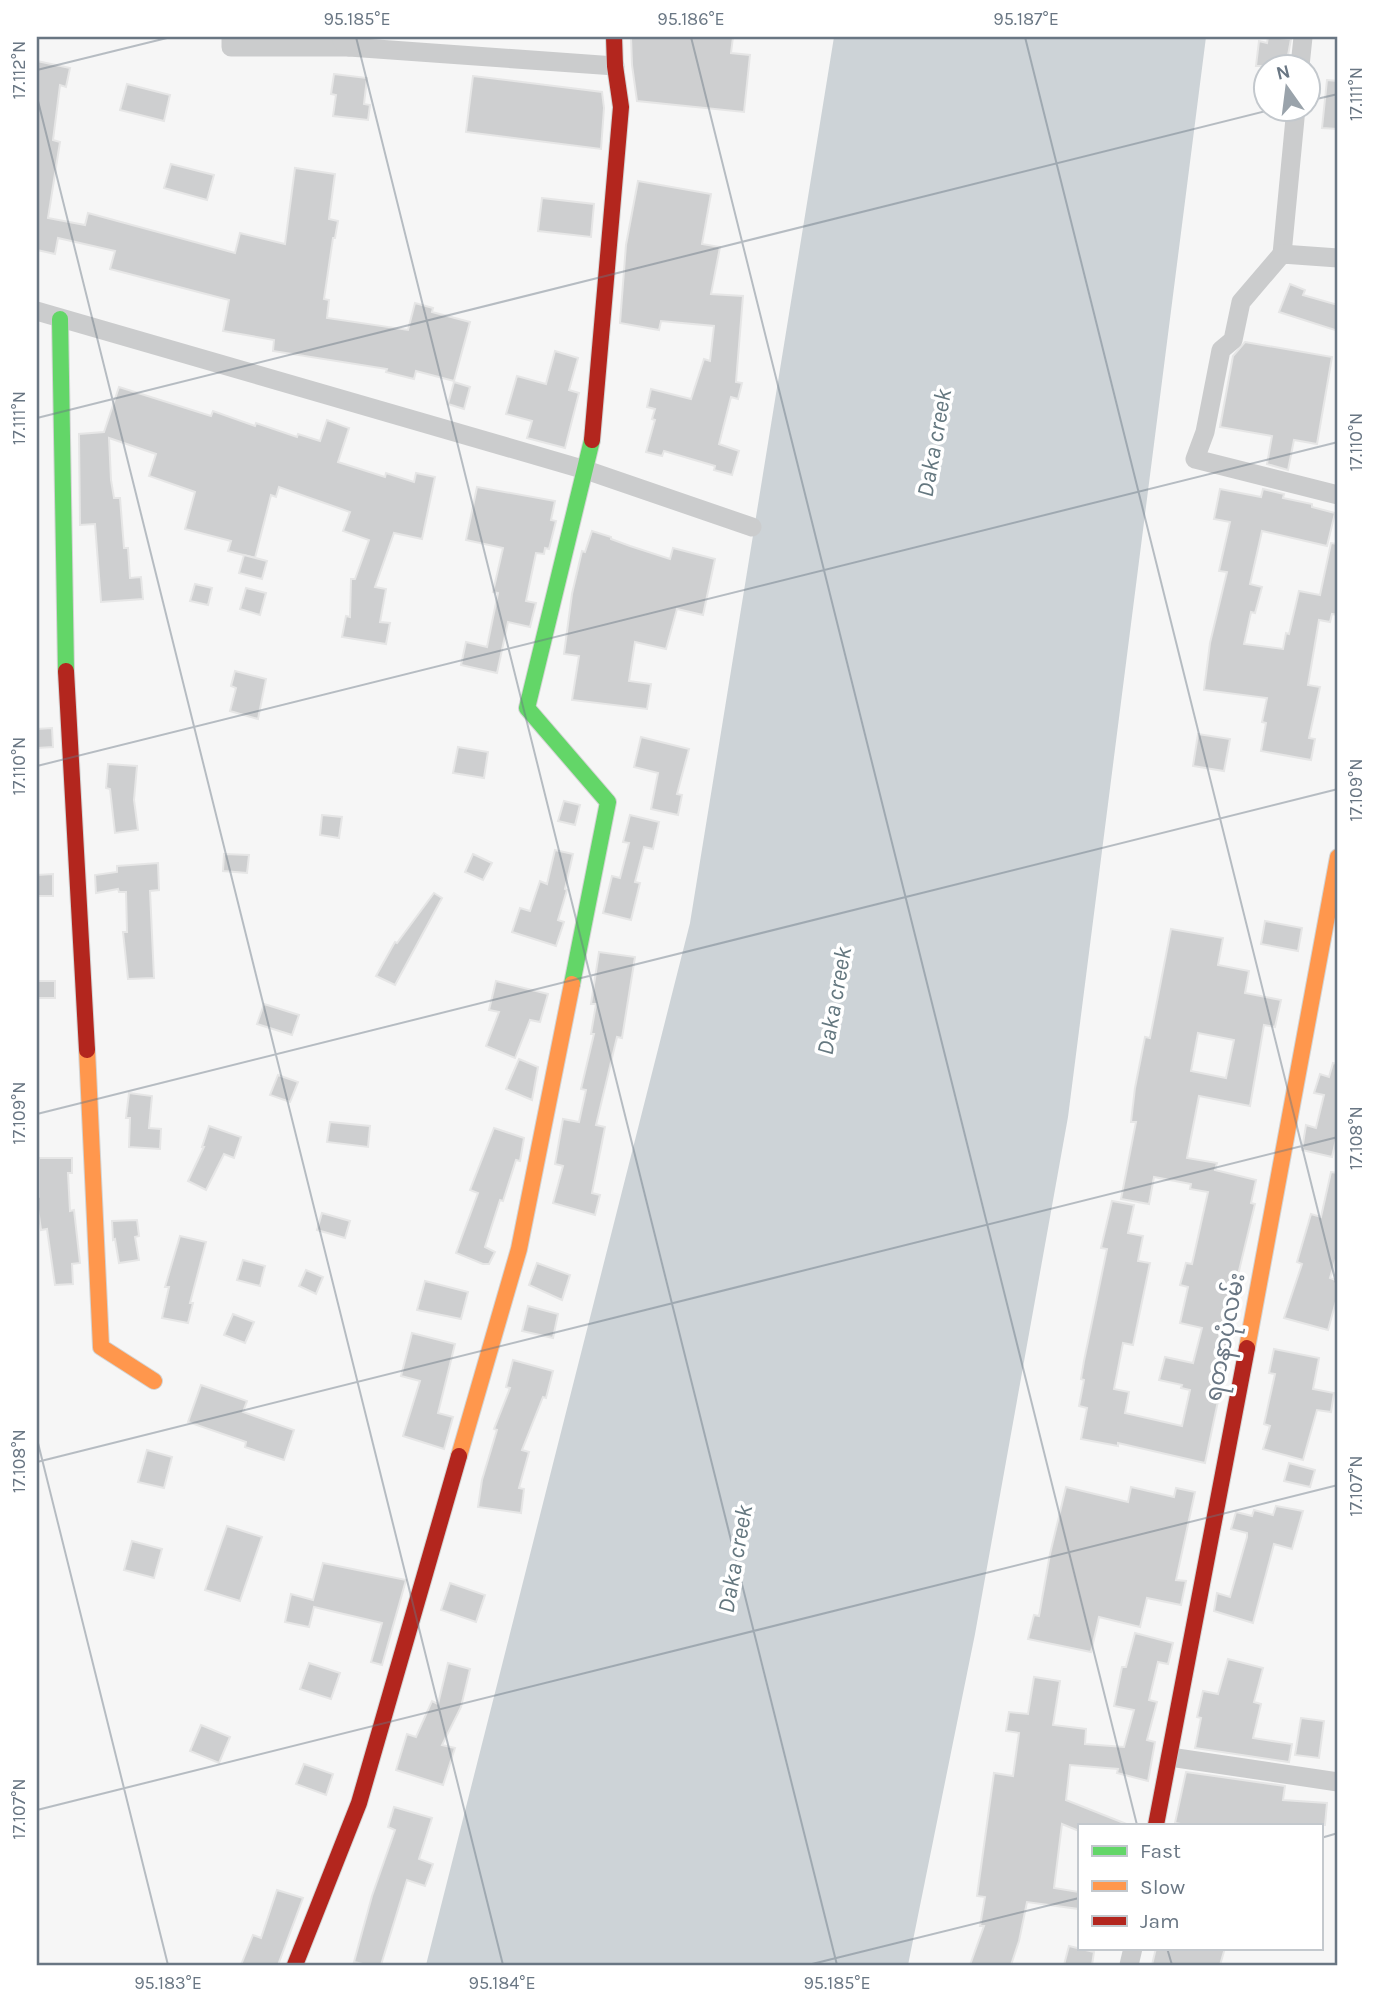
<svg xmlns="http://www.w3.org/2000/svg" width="1375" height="2002" viewBox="0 0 1375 2002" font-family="Karla,'Noto Sans Myanmar',sans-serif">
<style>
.water{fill:#cdd3d7}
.building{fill:#cecfd0;stroke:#e6e6e6;stroke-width:2;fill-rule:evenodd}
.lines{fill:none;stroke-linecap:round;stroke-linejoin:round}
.fast-casing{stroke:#d3d4d4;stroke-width:18}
.slow-casing{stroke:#d3d4d4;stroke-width:18}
.jam-casing{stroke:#d3d4d4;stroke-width:18}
.street{stroke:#cbcccd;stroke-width:19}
.fast{stroke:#63d668;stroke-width:16}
.slow{stroke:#ff974d;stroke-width:16}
.jam{stroke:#b3261e;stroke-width:16}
.ticks{fill:none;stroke:#697683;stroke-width:2;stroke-opacity:0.45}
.labels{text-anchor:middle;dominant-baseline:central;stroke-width:7;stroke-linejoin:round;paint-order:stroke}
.street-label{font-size:23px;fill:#697683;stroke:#fff}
.water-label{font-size:24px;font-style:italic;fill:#64777f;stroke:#fff}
.neatline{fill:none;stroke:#697683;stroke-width:2.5}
.ticks-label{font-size:18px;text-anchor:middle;fill:#697683}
</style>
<rect width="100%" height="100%" fill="#f6f6f6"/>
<path class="water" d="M834,37h372l-138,1080 -93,517 -67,331h-482l264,-1042z"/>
<g class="building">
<path d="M631,37h102l-2,16 19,2 -6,57 -107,-11 -5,-36z"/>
<path d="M1268,37l23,2 -5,27h-30l3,-25 8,2z"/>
<path d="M37,61l33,7 -4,19 -6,-2 -7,55 7,2 -12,76 37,7 3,-12 147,40 5,-20 45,11 10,-76 40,6 -6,45 9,2 -3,17h-2l-9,61 5,1 -2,18 81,12 7,-27 18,5 -1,4 38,10 -16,59 -38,-10 -2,8 -28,-7 1,-3 -114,-18 1,-11 -51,-9 6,-31 -119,-31 5,-18 -57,-13 -3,16 -18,-4z"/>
<path d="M334,74l33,4 -3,26 6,1 -2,15 -35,-4 3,-21 -5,-1z"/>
<path d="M473,76l129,16 2,16 -3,41 -135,-17z"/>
<path d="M1327,80l11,1v48l-16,-1z"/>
<path d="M127,84l43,11 -6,26 -44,-11z"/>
<path d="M171,164l43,11 -7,25 -43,-12z"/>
<path d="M638,181l73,13 -9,50 18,3 -9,47 32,2 -7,86 6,1 -4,16 -7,-2 -12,47 20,7 -7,24 -18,-5 1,-4 -51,-15 -2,5 -16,-4 9,-32 -3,-1 3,-10 -8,-2 4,-18 40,10 13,-40 6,2 4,-35 -53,-5 -2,9 -39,-7 6,-78z"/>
<path d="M542,198l52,6 -3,33 -53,-6z"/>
<path d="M1290,284l15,6 -2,5 35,10v26l-59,-19z"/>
<path d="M1245,342l87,15 -15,87 -23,-4 -6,30 -21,-6 5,-28 -52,-9 13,-71z"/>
<path d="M555,351l23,7 -9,32 10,3 -14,55 -38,-10 5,-17 -26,-7 11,-38 29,8z"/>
<path d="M454,382l16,5 -6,22 -16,-5z"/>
<path d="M119,387l92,29 2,-5 42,15 1,-3 41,14 1,-3 22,7 7,-21 22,8 -11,34 47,15 1,-4 28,9 2,-9 19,4 -13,62 -28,-6 -19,54 11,2 -6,33 10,1 -4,21 -44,-7 4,-21 4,1 1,-38h4l14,-39 -26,-9 7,-19 -71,-25 -3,10 -5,-2 -16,63 -27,-7 3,-10 -46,-12 10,-37 -46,-16 7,-22 -47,-16 2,42 3,18h6l4,50h4l2,30 11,-1 2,22 -42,3 -6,-78 -15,1 -1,-91 25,-2z"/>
<path d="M477,487l78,14 -4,19 5,1 -7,28 -4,-1 -1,6 -8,-1 -10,48 10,2 -6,24 -22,-5 -11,51 -36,-8 5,-23 21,5 11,-54 -5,-1 10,-44 -37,-8z"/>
<path d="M1220,489l41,8 2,-8 21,5 -1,4 29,6v3l23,6 -8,33 -65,-15 -12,53 12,3 -7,26 -4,-1 -7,32 39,5 3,-16 3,1 10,-43 21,4 11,-52 7,1v71l-6,-1 -2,8 -11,-2 -11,65 12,2 -11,51 6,1 -4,21 -50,-9 5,-28 -4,-1 5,-24 -63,-8 6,-47 17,-71 -8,-1 11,-49 -16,-3z"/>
<path d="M592,531l19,6v2l19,7 40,13 3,-11 42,11 -12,56 -26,-6 -11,40 -31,-7 -6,39 22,3 -4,25 -75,-9 7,-44 -15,-2 8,-60 10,-43 3,1z"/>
<path d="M244,555l23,6 -5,18 -23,-6z"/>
<path d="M195,584l17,4 -4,17 -18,-4z"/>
<path d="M246,588l20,5 -6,22 -20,-6z"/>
<path d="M235,671l31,8 -8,40 -28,-8 6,-23 -5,-2z"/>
<path d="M52,728l1,19 -16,1v-19z"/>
<path d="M1198,734l32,5 -6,32 -31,-5z"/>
<path d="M641,737l48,12 -12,45 5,1 -4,20 -27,-6 7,-36 -24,-6z"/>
<path d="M458,747l30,5 -4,26 -31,-5z"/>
<path d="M108,764l29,2 -3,34 4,30 -23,3 -5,-44 -4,-1z"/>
<path d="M564,801l16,4 -5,20 -17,-4z"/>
<path d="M322,815l20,2 -3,21 -19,-3z"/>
<path d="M630,815l29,7 -6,27 -9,-2 -9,35 5,1 -9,37 -28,-7 9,-37 8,2 9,-35 -6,-1z"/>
<path d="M555,850l18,4 -8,35 2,1 -9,30 6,2 -8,24 -44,-14 8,-24 10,3 10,-30 7,3z"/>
<path d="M224,854l25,1 -2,18 -24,-2z"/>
<path d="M473,854l19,9 -9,17 -18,-8z"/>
<path d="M158,863l1,27 -9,1 4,87 -26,1 -5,-47h4l-1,-40h-7l-1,-3 -22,4 -1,-18 22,-3v-6z"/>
<path d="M53,874v22h-16v-21z"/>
<path d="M434,893l8,5 -47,87 -19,-9 19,-34 2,1z"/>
<path d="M1265,921l37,7 -4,23 -37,-7z"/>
<path d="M1171,929l52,9 -5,27 31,6 -4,22 36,7 -6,27 -11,-2 -14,81 -51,-10 -12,62 30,5 -2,7 41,10 -5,23 4,1 -17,71 6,1 -5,23 -10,-2 -10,39 12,3 -26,124 -87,-20v3l-37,-7 6,-31 -8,-2 5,-26 -3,-1 3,-18 23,-112 -6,-1 11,-47 22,4 -6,28 15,3 -5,25 12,2 -17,82 -10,-2 -9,46 15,3 -4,21 57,13 8,-36 -9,-2 1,-3 -23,-5 6,-23 28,6 9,-35 -22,-5 8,-36 -8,-2 6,-22 6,1 16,-72 -18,-3 1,-5 -37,-7 -5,27 -28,-5 15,-77h-5l4,-34 10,-51 5,1zM1198,1033l36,7 -8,38 -35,-7z"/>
<path d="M599,952l36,5 -13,81 -5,-1 -21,88 9,2 -13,66 8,2 -5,20 -42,-12 10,-37 -8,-2 8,-45 16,3 7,-32 -5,-1 13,-55h-3l5,-30h-5z"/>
<rect x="37" y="981" width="18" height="17"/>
<path d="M496,981l52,13 -8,28 -10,-2 -15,38 -29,-12 13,-34 -10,-2z"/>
<path d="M264,1004l35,11 -7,20 -35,-11z"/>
<path d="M519,1059l19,8 -6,33 -26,-11z"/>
<path d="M1333,1063l5,1v67l-6,26 -30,-7 4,-25 10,3 8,-33 -10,-2 6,-19 9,3z"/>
<path d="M278,1075l20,7 -8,20 -20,-7z"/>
<path d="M129,1093l23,3 -3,32 12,1 -1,20 -31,-2 1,-29h-4z"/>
<path d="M330,1122l40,4 -2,21 -41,-5z"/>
<path d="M209,1126l32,11 -7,21 -10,-4 -18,36 -18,-9 16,-34h-2z"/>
<path d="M494,1128l30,10 -4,23 -4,-1 -13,41 -3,-1 -15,47 10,5 -6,12h-6l-27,-11 22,-60 -8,-3z"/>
<path d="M39,1158h33v15h-4l2,38 4,-1 6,53 -8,1 1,20 -18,1 -8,-56 -6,1 -4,-28v-4l2,-1z"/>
<path d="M1331,1172l7,1v79l-8,26 8,3v13l-10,36 -44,-12 18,-54 -5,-2 14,-48 10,3z"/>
<path d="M322,1213l28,8 -5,17 -28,-8z"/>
<path d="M137,1220l2,16 -4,1 4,23 -20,3 -4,-24 -2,1 -1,-19z"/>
<path d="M180,1236l26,6 -16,61h3l-5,20 -26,-5 7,-31h-4z"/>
<path d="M243,1260l22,6 -5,20 -23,-6z"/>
<path d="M537,1263l33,12 -8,25 -33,-15z"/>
<path d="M306,1270l17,7 -7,17 -17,-8z"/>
<path d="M425,1281l43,11 -7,27 -44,-9z"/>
<path d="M528,1306l30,8 -5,24 -31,-7z"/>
<path d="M233,1314l21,8 -9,21 -21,-8z"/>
<path d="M412,1333l43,11 -17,69 15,4 -9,32 -41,-13 17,-55 -19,-5z"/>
<path d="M1274,1349l45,9 -6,31 21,4 -3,19 -14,-2 -14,50 -40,-11 7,-23 -6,-2 11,-50 -6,-1z"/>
<path d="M513,1360l40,11 -7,27 -3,-1 -21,53 7,2 -10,36 5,1 -3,24 -43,-6 4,-27 15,-50 -3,-1 16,-41 -4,-1z"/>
<path d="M201,1385l46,16 -4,11 51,18 -10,30 -39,-13 1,-5 -58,-20z"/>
<path d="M147,1450l25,7 -8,31 -26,-6z"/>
<path d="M1289,1463l26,7 -5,17 -26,-6z"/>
<path d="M1066,1487l62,15 3,-15 43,10 2,-9 19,4 -19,88 10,1 -5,24 -34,-7 -7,29 -41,-10 -8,35 -63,-13 6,-24 5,1 11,-62z"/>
<path d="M1276,1506l27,5 -11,38 -18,-5 -21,79 -39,-12 3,-18 13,4 17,-60v-4l-16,-4 5,-17 16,4 2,-6 19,5z"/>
<path d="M227,1526l35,11 -22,64 -35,-11z"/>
<path d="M132,1541l30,8 -8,29 -30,-8z"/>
<path d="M323,1563l83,17 -24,85 -11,-3 11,-39 -68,-16 -5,20 -24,-5 6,-28 22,6z"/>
<path d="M450,1583l35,12 -9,27 -35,-12z"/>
<path d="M1135,1633l38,10 -5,21 -10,-2 -9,38 8,2 -10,38 8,2 -7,39 -31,-8 1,-4 -48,-4 -4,35 63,25h-50v6l-17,-7 -8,64 25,4v17l-52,-7 -8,39 -8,24h-41l14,-39h-4l5,-29 -8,-1 17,-123 19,3 6,-43 -13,-2 3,-19 19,2 6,-37 26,4 -7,44 33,4 -1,15 39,3 10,-37 -20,-4 8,-39h4z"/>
<path d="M1228,1659l35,9 -9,34 7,2 -8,34 39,6 -3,18 -94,-14 6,-30 -4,-1 6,-26 15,3z"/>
<path d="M309,1663l31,10 -9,26 -31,-10z"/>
<path d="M448,1663l22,6 -9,38 -19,38 13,3 -12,37 -47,-15 11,-36 9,3 16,-36 6,3z"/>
<path d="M1301,1718l23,3 -5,37 -24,-3z"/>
<path d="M201,1725l29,12 -11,26 -29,-12z"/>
<path d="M304,1764l29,10 -7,21 -30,-11z"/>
<path d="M1186,1772l99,14 -2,14 44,3 -2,22h-139l-11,-2z"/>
<path d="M394,1807l38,11 -13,41 14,5 -8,22 -18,-6 -26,85h-14l-13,-3 18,-66 23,-66 -7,-3z"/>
<path d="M277,1890l26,8 -25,67h-37l12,-30 8,3z"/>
<path d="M1069,1946l25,6 -2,13h-28z"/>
<path d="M1156,1948h69l-5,17h-68z"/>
</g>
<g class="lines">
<g class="fast-casing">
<g id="fast">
<path d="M60,319l6,352"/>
<path d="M572,984l36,-182 -81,-94 65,-268"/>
</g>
</g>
<g class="slow-casing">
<g id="slow">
<path d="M87,1050l14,297 53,34"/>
<path d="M1247,1348l91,-491"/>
<path d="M459,1456l60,-207 53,-265"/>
</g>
</g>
<g class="jam-casing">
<g id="jam">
<path d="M592,440l29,-333 -6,-41 -1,-29"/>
<path d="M66,671l21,379"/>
<path d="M1156,1825l91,-477"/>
<path d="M295,1965l64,-162 100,-347"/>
</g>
</g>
<g class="street">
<path d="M231,37v10h118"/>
<path d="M341,37l2,5 6,5 266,19"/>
<path d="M1300,66l3,-29"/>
<path d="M1282,254l14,-146"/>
<path d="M1338,258l-56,-4 -41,48 -8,38 -12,10 -16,82 -10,27 143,36"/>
<path d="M37,311l549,159 166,57"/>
<path d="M1170,1757l168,25"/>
<path d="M1129,1965l4,-17"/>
</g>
<use href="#fast" class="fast"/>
<use href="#slow" class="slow"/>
<use href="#jam" class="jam"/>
</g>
<path class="ticks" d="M356,37l481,1928M691,37l446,1788M1025,37l313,1254M37,70l134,-33M37,97l466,1868M1308,101l30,-7M37,418l1241,-310M37,766l1301,-324M37,1114l1301,-325M37,1439l131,526M37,1462l1301,-325M37,1810l1301,-325M1321,1838l17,-5M1167,1948l5,17M808,1965l271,-67"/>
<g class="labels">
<g class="street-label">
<text transform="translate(1225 1337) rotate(-79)">ရတနာပုံလမ်း</text>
</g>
<g class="water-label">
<text transform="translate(934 443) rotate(-80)">Daka creek</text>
<text transform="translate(834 1001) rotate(-80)">Daka creek</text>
<text transform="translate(735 1559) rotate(-80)">Daka creek</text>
</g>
</g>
<rect width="1375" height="2002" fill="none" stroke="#ffffff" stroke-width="77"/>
<rect x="1078" y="1824" width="245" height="126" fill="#ffffff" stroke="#c3c8cd" stroke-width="2"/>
<rect x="1092" y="1846" width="35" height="10" fill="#63d668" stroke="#c3c8cd" stroke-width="2"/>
<text x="1140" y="1858" font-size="21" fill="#697683">Fast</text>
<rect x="1092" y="1881" width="35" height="10" fill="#ff974d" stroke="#c3c8cd" stroke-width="2"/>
<text x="1140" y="1894" font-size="21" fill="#697683">Slow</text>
<rect x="1092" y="1916" width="35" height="10" fill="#b3261e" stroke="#c3c8cd" stroke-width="2"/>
<text x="1140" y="1928" font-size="21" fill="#697683">Jam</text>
<g transform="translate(1287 88) rotate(346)"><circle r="33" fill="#ffffff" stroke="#c3c8cd" stroke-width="2"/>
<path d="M0-5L12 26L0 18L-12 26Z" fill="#9aa3ab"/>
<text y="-10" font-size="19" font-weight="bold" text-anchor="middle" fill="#697683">N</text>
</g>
<rect x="38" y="38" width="1298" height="1926" class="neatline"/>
<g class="ticks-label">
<text x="357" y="25">95.185°E</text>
<text x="691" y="25">95.186°E</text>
<text x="1026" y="25">95.187°E</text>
<text transform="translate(19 70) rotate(-90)" y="6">17.112°N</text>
<text transform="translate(1356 94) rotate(-90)" y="6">17.111°N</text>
<text transform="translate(19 418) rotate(-90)" y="6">17.111°N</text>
<text transform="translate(1356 442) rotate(-90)" y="6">17.110°N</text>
<text transform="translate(19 766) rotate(-90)" y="6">17.110°N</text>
<text transform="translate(1356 790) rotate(-90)" y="6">17.109°N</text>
<text transform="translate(19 1113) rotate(-90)" y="6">17.109°N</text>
<text transform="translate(1356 1138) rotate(-90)" y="6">17.108°N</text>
<text transform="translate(19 1461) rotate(-90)" y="6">17.108°N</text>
<text transform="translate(1356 1486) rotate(-90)" y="6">17.107°N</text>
<text transform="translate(19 1809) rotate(-90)" y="6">17.107°N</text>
<text x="168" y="1989">95.183°E</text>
<text x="502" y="1989">95.184°E</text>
<text x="837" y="1989">95.185°E</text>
</g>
</svg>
